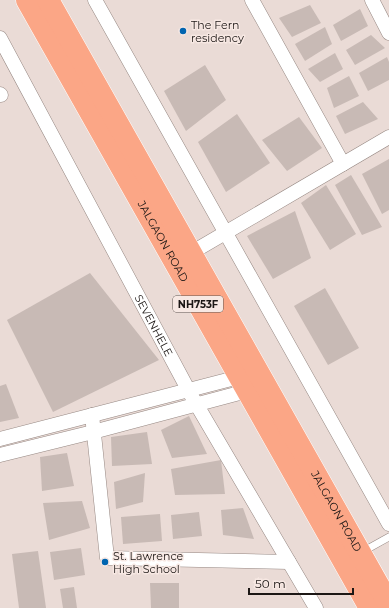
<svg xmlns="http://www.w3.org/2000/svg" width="389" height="608" viewBox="0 0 389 608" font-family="Montserrat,sans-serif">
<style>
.building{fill:#c8bab5}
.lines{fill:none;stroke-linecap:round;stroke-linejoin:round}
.service-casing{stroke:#968883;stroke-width:8}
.minor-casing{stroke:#968883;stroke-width:15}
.trunk-casing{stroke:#fff;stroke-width:23}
.service{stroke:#fff;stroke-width:7}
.minor{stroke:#fff;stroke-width:14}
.trunk{stroke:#fba686;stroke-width:22}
.poi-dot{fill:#0064b0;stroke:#f7e8e3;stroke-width:1.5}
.labels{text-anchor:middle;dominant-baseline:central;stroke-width:3;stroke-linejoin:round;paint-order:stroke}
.shield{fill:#f7e8e3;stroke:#5e5653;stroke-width:1}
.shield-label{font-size:10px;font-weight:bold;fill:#1c1715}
.poi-label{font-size:11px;fill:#1c1715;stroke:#f7e8e3;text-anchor:start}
.street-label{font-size:11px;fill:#1c1715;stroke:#f7e8e3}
</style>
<rect width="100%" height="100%" fill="#eadbd6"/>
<g class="building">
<path d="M310,5l11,18 -29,14 -13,-19z"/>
<path d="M360,9l8,17 -27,15 -8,-16z"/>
<path d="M325,27l7,17 -27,17 -10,-17z"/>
<path d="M371,35l14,13 -30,17 -9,-15z"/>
<path d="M335,53l8,16 -23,13 -12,-13z"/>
<path d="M387,57l2,5v18l-21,11 -9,-18z"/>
<path d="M205,65l21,35 -40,31 -22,-40z"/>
<path d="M349,76l10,20 -25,12 -7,-20z"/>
<path d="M363,102l15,17 -33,15 -9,-18z"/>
<path d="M237,114l33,49 -44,29 -28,-50z"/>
<path d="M299,117l23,31 -35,23 -25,-31z"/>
<path d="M389,159v51l-7,4 -20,-40z"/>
<path d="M351,175l31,52 -20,8 -27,-50z"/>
<path d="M326,185l30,49 -26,16 -29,-47z"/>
<path d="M295,211l16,47 -38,21 -26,-43z"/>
<path d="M90,273l69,87 -106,52 -46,-92z"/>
<path d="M325,288l34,60 -31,17 -34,-59z"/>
<path d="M6,384l13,34 -19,4v-36z"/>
<path d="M189,416l18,38 -35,4 -11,-28z"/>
<path d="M147,432l5,32 -40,2 -1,-29z"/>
<path d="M67,453l7,33 -32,5 -2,-34z"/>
<path d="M221,460l4,34 -50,1 -4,-26z"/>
<path d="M145,473l-2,29 -27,7 -2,-27z"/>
<path d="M82,501l8,27 -41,12 -6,-37z"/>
<path d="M243,508l11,31 -31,-4 -2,-25z"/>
<path d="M199,512l3,24 -29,3 -2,-24z"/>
<path d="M160,514l2,27 -39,3 -2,-27z"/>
<path d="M81,548l4,27 -31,5 -4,-28z"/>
<path d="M38,551l8,57h-27l-7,-54z"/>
<path d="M150,583h29v25h-28z"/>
<path d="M74,587l3,21h-14l-3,-19z"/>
</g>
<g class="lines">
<g class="service-casing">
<path id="service" d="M362,552l27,-15"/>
</g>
<g class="minor-casing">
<g id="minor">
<path d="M95,0l294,524"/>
<path d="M252,0l91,164"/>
<path d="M372,0l17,33"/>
<path id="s1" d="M0,38l191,357 125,213"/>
<path d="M0,94l1,1"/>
<path d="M184,257l205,-120"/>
<path d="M92,415l15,143 182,4"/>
<path d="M0,439l239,-62"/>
<path d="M0,455l93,-23 154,-41"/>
</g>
</g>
<g class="trunk-casing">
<g id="trunk">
<path id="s2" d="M27,0l343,608"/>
<path id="s3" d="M48,0l341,604"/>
</g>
</g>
<use href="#service" class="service"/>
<use href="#minor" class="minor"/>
<use href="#trunk" class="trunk"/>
</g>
<g class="poi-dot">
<circle cx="183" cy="31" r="4"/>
<circle cx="105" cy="562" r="4"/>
</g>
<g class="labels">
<rect class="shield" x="173" y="296" width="50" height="16" rx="3"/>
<g class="shield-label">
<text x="198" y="304">NH753F</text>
</g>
<g class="poi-label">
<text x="191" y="25">The Fern<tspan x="191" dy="13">residency</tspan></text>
<text x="113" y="556">St. Lawrence<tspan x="113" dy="13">High School</tspan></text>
</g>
<g class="street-label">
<text stroke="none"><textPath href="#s2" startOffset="277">JALGAON ROAD</textPath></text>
<text stroke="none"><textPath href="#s1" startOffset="326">SEVENHELE</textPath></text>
<text stroke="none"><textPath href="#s3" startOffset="587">JALGAON ROAD</textPath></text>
</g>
</g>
<path d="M249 588v6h104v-6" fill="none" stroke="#1c1715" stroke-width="2"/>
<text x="255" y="588" font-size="12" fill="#1c1715" stroke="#f7e8e3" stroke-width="3" paint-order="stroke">50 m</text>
</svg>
